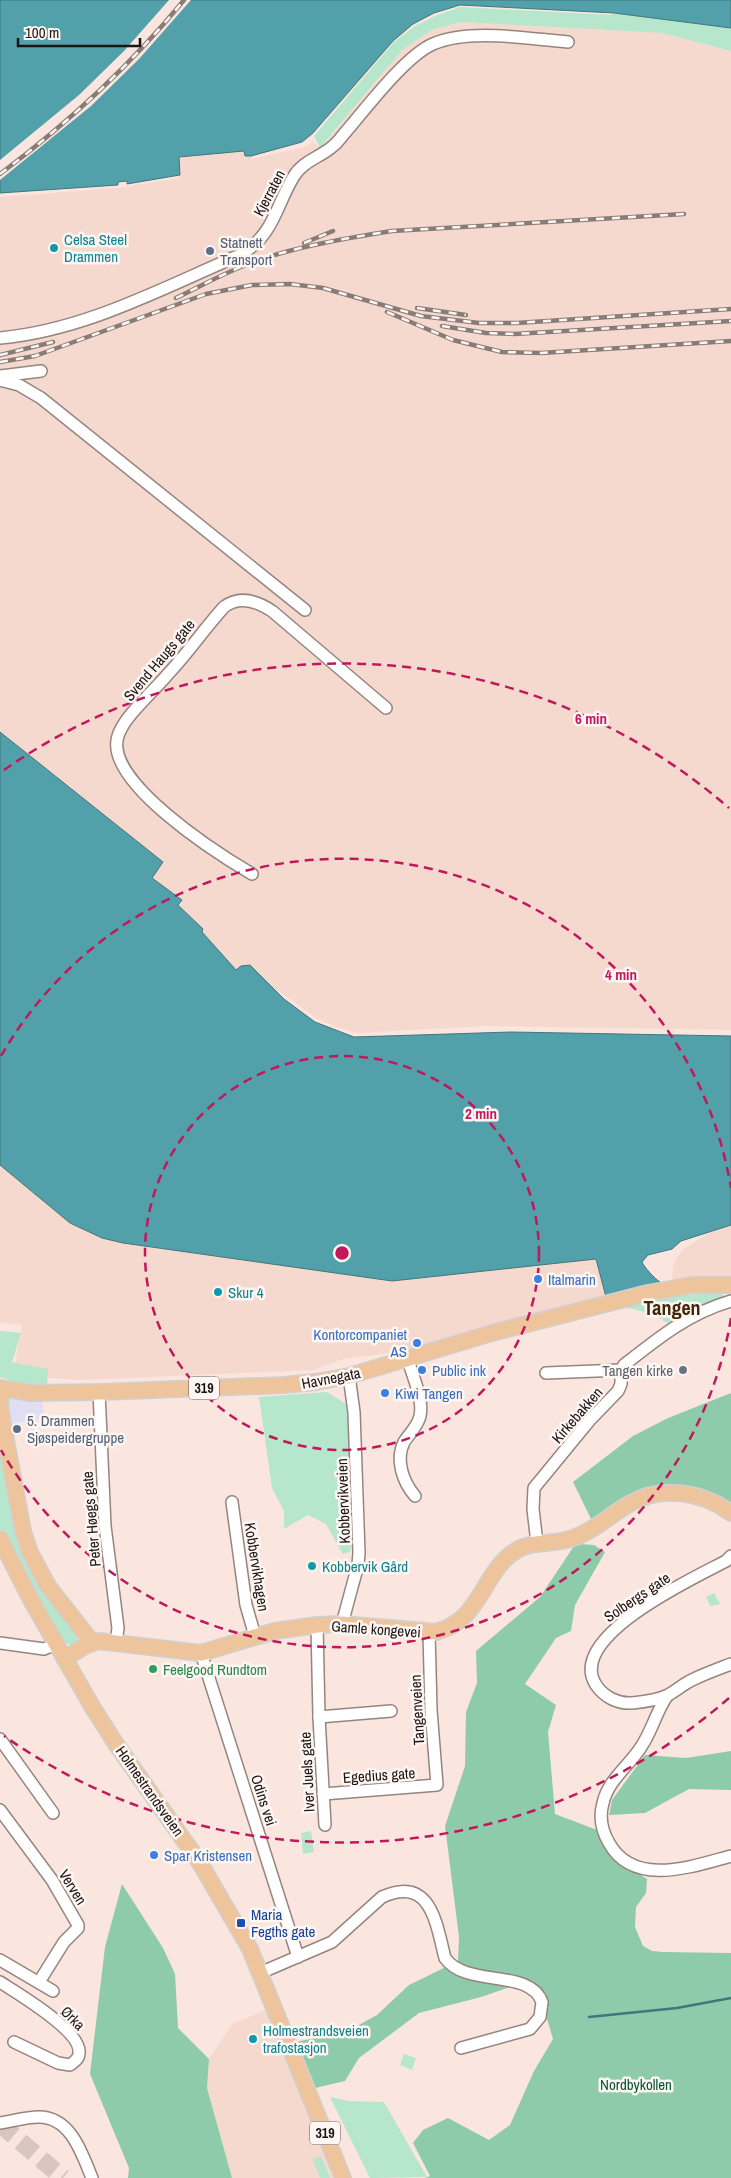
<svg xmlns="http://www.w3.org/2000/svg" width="731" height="2178" viewBox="0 0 731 2178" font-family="'Archivo Narrow',sans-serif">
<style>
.commercial{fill:#e1def4}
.built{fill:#f5d9cf}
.green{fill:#b6e6cc}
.forest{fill:#8dcbaa}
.water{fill:#51a0aa;stroke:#41767c}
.pier{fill:#fae6df}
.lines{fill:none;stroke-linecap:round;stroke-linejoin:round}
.stream{stroke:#41767c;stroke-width:2.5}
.highway-tunnel{stroke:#d9c6c0;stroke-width:18;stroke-dasharray:18 9;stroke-linecap:butt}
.minor-casing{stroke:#96857e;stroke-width:14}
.major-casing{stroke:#d1d0d0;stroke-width:18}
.minor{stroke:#fff;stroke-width:11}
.major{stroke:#eec49d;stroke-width:15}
.rail-casing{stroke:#897c77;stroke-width:4.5}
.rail{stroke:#fef6f3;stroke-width:2.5;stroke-dasharray:8;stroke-linecap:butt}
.ring{fill:none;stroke:#c2185b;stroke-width:2.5;stroke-dasharray:9 6}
.culture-dot{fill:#0f9aa8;stroke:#fef6f3;stroke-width:2}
.service-dot{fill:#5c6f8a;stroke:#fef6f3;stroke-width:2}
.shop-dot{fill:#3f7fe0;stroke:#fef6f3;stroke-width:2}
.worship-dot{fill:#6b7280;stroke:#fef6f3;stroke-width:2}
.leisure-dot{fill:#2e9e5b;stroke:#fef6f3;stroke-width:2}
.transit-dot{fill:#1a4fb4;stroke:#fef6f3;stroke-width:2}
.labels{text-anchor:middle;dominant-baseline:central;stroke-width:5;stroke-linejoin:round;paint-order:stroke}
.shield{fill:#fef6f3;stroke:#5f5856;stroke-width:1}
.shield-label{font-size:14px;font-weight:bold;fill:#1b1412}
.street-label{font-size:15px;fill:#1b1412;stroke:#fef6f3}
.culture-label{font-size:15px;fill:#0d838f;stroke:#fef6f3;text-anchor:start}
.service-label{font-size:15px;fill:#4e5e75;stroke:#fef6f3;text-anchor:start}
.shop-label{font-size:15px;fill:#366cbe;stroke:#fef6f3;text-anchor:start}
.worship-label{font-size:15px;fill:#5b616d;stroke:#fef6f3;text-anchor:end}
.leisure-label{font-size:15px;fill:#27864d;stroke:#fef6f3;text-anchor:start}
.transit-label{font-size:15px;fill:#164399;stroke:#fef6f3;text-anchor:start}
.park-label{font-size:15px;fill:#025436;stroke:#fef6f3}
.district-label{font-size:20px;font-weight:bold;fill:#432708;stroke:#fef6f3}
.centre{fill:#c2185b;stroke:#fef6f3;stroke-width:2.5}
.ring-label{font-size:15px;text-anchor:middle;font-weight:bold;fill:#c2185b;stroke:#fef6f3;stroke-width:5;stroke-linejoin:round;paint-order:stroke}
</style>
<rect width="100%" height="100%" fill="#fae6df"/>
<path class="commercial" d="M0,1388l42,10 2,20 -34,6z"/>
<g class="built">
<path d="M461,22l201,11 69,18v979l-245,-4 -128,7 -19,-5 -23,-10 -43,-31 -23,-22 -14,6 -34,-39 1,-3 -25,-25 4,-5 -30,-21 11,-16 -163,-130v-535l117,-9 63,-10 -2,-21 67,-6v5h7v3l52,-12 9,-5 8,6 81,-98 30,-20z"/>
<path d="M0,1165l70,58 32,15 21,5 269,38 204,-22 10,39 -208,57 -9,-2 -46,6 -29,11 -233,10 -68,-4 9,-51 -22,-3z"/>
<path d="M731,1225v55l-59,2 1,-16 4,-9 8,-9 29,-18z"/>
<path d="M273,2007l69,171h-110l-25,-90 2,-29 23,-35z"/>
</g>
<g class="green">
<path d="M460,7l151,8 3,-2 117,15v23l-69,-18 -201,-11 -29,8 -30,20 -82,98 -6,-12 80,-94 21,-16 20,-10z"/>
<path d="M721,1293l3,2 -2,4 -22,8 -31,17 -16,-10 -29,-7 56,-12z"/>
<path d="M0,1331l21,2 -9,29 36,7 -1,17 -22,-1 -25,-8z"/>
<path d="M327,1392l19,12c6,51 10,97 4,148l-7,2 -17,-30 -18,-9 -24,14v-18l-12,-23 -13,-91z"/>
<path d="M0,1433l16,97 64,103 -4,9 -6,3 -10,-6 -60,-110z"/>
<path d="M714,1593l6,11 -10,2 -4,-9z"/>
<path d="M311,1831l3,21 -11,2 -2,-21z"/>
<path d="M404,2054l12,4 -4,12 -12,-5z"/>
<path d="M330,2097l18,4 36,1 43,75 -57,1z"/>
<path d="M321,2156l9,22h-10l-7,-17 -1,-2z"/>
</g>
<g class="forest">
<path d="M731,1393v120l-3,-2 -75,-17 -58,33 -22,-45 60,-46 35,-18z"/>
<path d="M580,1544l14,1 11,7 -30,53 -4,26 -15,7 -31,46 31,21 -8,27 7,82 42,16 22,31 28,18 -1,14 -10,14 -1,20 8,19 9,5 11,1 68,1v225h-306l5,-2 -17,-33 10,-13 25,-12 41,22 21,-15 24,-54 19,-32 -11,-37 -23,-18 -38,13 -62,16 -60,45 -14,23 -30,7 -20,-46 51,-10 31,-17 32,-30 49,-24 1,-24 -14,-111 20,-60 1,-54 11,-29 -1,-32 64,-54 34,-51z"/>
<path d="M731,1751v39l-42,-1 -44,24 -36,2 3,-15 33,-45 41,3z"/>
<path d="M122,1884l41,64 12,26 3,54 31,31 -2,29 25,90h-104l1,-10 -39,-94 15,-127z"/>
</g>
<g class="water">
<path d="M0,0h731v28l-117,-15 -154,-8 -26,8 -21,11 -20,17 -80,92 -11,9 -51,14h-6l-1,-5 -65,6 1,18 -53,9v-3l-9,1v3l-118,8z"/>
<path d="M0,732l163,130 -11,16 30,22 -4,5 25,24 -1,3 34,38 5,-4 9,-1 34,34 31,23 39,15 157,-5 220,4v189l-50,16 -9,8 -24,6 -6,7c2,5 13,17 18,20l-54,15 -10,-38 -204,22 -269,-38 -21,-5 -32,-15 -70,-58z"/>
</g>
<path class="pier" d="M169,0h22l-52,59 -48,47 -91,74v-20l79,-65 45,-44z"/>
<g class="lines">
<path class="stream" d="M589,2017l88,-9 54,-10"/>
<path class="highway-tunnel" d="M0,2124l63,54"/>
<g class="minor-casing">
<g id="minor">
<path d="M0,338c86,-8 162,-50 240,-83 35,-21 35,-48 54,-79 9,-15 27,-19 39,-30 4,-3 7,-7 10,-11 21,-24 62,-79 90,-91 37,-16 95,-5 135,-2"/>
<path d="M0,376l41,-5"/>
<path d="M0,380l19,5 22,13 264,212"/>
<path d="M252,874c-34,-20 -149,-93 -134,-138 6,-20 37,-46 50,-62 20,-21 36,-45 56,-67 16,-12 33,-6 48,4l114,97"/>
<path d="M408,1359c4,17 16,40 12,57 -2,10 -11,18 -16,26 -9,18 -1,40 11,54"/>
<path d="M546,1373l75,-3"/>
<path d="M99,1392l6,134 13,102 -2,15"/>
<path d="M232,1502l14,103 9,31"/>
<path d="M537,1543l-4,-34 1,-21 55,-67 29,-30 3,-7v-14l3,-5c34,-27 65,-52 107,-64"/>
<path d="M731,1556l-5,5c-32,17 -161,76 -130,124 8,12 22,19 36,18 10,-1 25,-3 34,-7 9,-4 17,-12 26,-16 12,-6 26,-11 39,-16"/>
<path d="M342,1624l16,-59 1,-12 -5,-141 -5,-36"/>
<path d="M317,1625l2,92 6,108"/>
<path d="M0,1643l44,6 12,-5"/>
<path d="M201,1653l97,304"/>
<path d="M667,1696c-11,16 -15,35 -26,51 -12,19 -33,33 -38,56 -4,14 -1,28 6,40 25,45 84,23 122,13"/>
<path d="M319,1717l72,-6"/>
<path d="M0,1739l53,74"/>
<path d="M323,1794l114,-9 -6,-75 -2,-78"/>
<path d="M0,1810l52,70 26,45v3l-14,14 -25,40"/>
<path d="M0,1960l53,31"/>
<path d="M260,1973l72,-31 50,-45c49,-22 54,26 63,61 21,30 85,10 97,44l-2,15 -10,12 -69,19"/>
<path d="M0,1982c17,11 82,49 79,71 0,6 -5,9 -9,12l-12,-2 -44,-21"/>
<path d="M0,2123c13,-2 26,-6 39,-6 32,0 43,37 53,61"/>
</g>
</g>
<g class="major-casing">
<g id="major">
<path d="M0,1388l31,5 70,-1 183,-7 32,-3 33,-6 143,-43 156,-40 44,-8h39"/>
<path d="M2,1389l-2,16 3,19 20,107 7,21 18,34 44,56"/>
<path d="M0,1539l31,61 62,108 23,36 84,119 50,86 93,229"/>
<path d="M65,1659l18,-12 15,-6 103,12 74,-22 42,-6 25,-1 94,8c44,-12 45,-54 75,-78 19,-15 40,-8 62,-16 21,-7 38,-24 58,-35 31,-18 72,-11 100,10"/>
</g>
</g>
<use href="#minor" class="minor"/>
<use href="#major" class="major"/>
<g class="rail-casing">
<g id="rail">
<path d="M0,174c68,-51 130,-108 184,-174"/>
<path d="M304,243l29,-12"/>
<path d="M176,298c23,-11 46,-24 70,-33 41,-17 101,-27 146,-34l292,-17"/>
<path d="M417,308l49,7"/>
<path d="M387,312l66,28 49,12 39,1 190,-12"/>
<path d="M442,326l44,7 29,1 216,-13"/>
<path d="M0,355l53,-13"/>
<path d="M0,362l35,-6 171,-62 46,-9 38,-1 33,4 98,28 58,7h38l214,-14"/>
</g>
</g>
<use href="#rail" class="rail"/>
</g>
<g class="ring">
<circle cx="342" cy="1253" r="197"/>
<path d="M731 1318A394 394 0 0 1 1 1450M1 1056A394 394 0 0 1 731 1188"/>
<path d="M729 1698A590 590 0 0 1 4 1736M4 770A590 590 0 0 1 729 808"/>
</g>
<g class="culture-dot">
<circle cx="54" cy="248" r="5"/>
<circle cx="218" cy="1292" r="5"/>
<circle cx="312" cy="1566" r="5"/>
<circle cx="253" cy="2039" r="5"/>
</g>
<g class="service-dot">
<circle cx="210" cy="251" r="5"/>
<circle cx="17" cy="1429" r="5"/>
</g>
<g class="shop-dot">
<circle cx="538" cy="1279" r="5"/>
<circle cx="417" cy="1343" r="5"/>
<circle cx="422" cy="1370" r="5"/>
<circle cx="385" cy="1393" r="5"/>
<circle cx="154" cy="1855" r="5"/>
</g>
<circle class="worship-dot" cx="683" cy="1370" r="5"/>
<circle class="leisure-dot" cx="153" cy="1669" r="5"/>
<rect class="transit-dot" x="236" y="1918" width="10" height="10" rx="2.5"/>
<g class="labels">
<g class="shield">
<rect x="189" y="1376.5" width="30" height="23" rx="4"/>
<rect x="310" y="2121.5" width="30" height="23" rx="4"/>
</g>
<g class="shield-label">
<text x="204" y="1388">319</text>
<text x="325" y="2133">319</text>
</g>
<g class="street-label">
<text transform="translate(269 193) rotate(-62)">Kjerraten</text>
<text transform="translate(159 660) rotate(-50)">Svend Haugs gate</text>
<text transform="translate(331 1378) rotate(-11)">Havnegata</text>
<text transform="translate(577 1415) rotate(-49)">Kirkebakken</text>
<text transform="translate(343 1501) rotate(-92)">Kobbervikveien</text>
<text transform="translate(91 1519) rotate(-95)">Peter Høegs gate</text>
<text transform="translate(257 1567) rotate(81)">Kobbervikhagen</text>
<text transform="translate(637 1597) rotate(-34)">Solbergs gate</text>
<text transform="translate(376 1629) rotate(4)">Gamle kongevei</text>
<text transform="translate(417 1710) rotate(-93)">Tangenveien</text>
<text transform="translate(307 1772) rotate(-93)">Iver Juels gate</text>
<text transform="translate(379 1775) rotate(-4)">Egedius gate</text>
<text transform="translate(150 1791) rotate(55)">Holmestrandsveien</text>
<text transform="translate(264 1800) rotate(72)">Odins vei</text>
<text transform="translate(73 1887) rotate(58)">Verven</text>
<text transform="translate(73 2018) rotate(45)">Ørka</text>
</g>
<g class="culture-label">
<text x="64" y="239">Celsa Steel<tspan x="64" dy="17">Drammen</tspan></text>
<text x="228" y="1292">Skur 4</text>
<text x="322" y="1566">Kobbervik Gård</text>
<text x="263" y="2030">Holmestrandsveien<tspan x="263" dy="17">trafostasjon</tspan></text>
</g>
<g class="service-label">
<text x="220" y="242">Statnett<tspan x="220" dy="17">Transport</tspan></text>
<text x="27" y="1420">5. Drammen<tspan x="27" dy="17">Sjøspeidergruppe</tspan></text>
</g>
<g class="shop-label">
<text x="548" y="1279">Italmarin</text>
<text x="407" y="1334" text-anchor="end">Kontorcompaniet<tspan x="407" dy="17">AS</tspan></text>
<text x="432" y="1370">Public ink</text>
<text x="395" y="1393">Kiwi Tangen</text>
<text x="164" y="1855">Spar Kristensen</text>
</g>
<g class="worship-label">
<text x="673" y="1370">Tangen kirke</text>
</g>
<g class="leisure-label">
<text x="163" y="1669">Feelgood Rundtom</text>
</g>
<g class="transit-label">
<text x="251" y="1914">Maria<tspan x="251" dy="17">Fegths gate</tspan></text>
</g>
<g class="park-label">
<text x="636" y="2084">Nordbykollen</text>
</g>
<g class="district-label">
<text x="672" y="1307">Tangen</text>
</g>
</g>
<circle cx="342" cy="1253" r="8" class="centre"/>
<g class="ring-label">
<text x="591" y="724">6 min</text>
<text x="621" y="980">4 min</text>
<text x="481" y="1119">2 min</text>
</g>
<path d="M18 38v8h122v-8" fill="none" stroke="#1b1412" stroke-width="2.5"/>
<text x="25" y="38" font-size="15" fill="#1b1412" stroke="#fef6f3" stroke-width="4" paint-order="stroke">100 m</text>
</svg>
